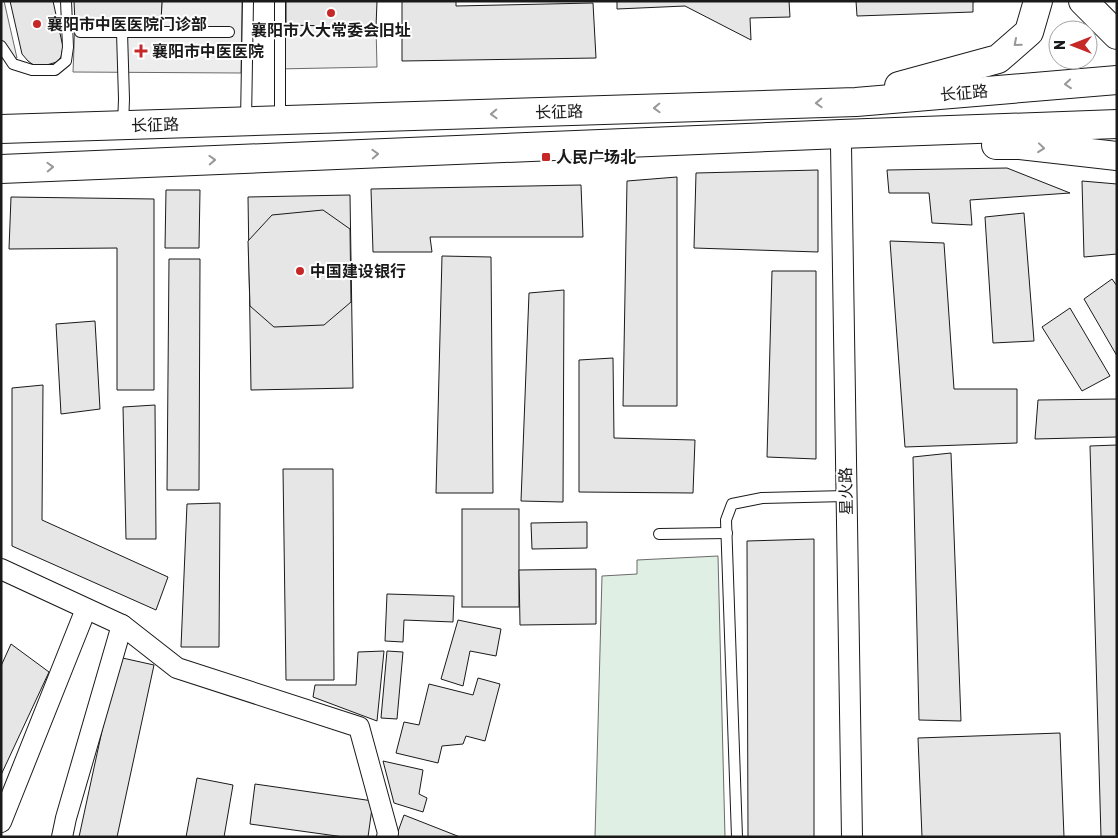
<svg xmlns="http://www.w3.org/2000/svg" width="1118" height="838" viewBox="0 0 1118 838" font-family="Rubik,'Noto Sans SC',sans-serif">
<style>
.green{fill:#e0efe3;stroke:#6a6a6a}
.parking{fill:#ededed;stroke:#6a6a6a}
.building{fill:#e6e6e6;stroke:#1a1a1a}
.lines{fill:none;stroke-linecap:round;stroke-linejoin:round}
.lane-casing{stroke:#1a1a1a;stroke-width:12}
.street-casing{stroke:#1a1a1a;stroke-width:22}
.primary-casing{stroke:#1a1a1a;stroke-width:30}
.lane{stroke:#fff;stroke-width:10}
.street{stroke:#fff;stroke-width:20}
.primary{stroke:#fff;stroke-width:28}
.oneway{stroke:#989898}
.poi-dot{fill:#c62828;stroke:#fff;stroke-width:2}
.labels{text-anchor:middle;dominant-baseline:central;stroke-width:4;stroke-linejoin:round;paint-order:stroke}
.poi-label{font-size:16px;font-weight:bold;fill:#1a1a1a;stroke:#fff;text-anchor:start}
.street-label{font-size:16px;fill:#1a1a1a;stroke:#fff}
</style>
<rect width="100%" height="100%" fill="#fff"/>
<path class="green" d="M718,556l7,281h-130l7,-261 35,-2v-14z"/>
<g class="parking">
<path d="M1,1h3l13,57 -16,1z"/>
<path d="M162,1h80l-1,72 -168,-1 2,-49 86,-1z"/>
<path d="M286,25l90,2 1,40 -100,2 1,-43z"/>
</g>
<g class="building">
<path d="M10,1h43l10,46 -2,10 -4,5 -14,4h-8l-7,-5 -6,-7z"/>
<path d="M74,1h88l-1,21 -86,1z"/>
<path d="M286,1h91l-1,26 -90,-2z"/>
<path d="M402,1h54v5l137,-3 3,55 -194,3z"/>
<path d="M617,1h172l1,16 -40,1 1,22 -66,-34 -68,3z"/>
<path d="M856,1h122l-5,1v10l-116,4z"/>
<path d="M1007,168l63,25 -100,7 2,25 -40,-2 -3,-30h-40l-2,-23z"/>
<path d="M818,170v82l-124,-4 2,-75z"/>
<path d="M677,177v229h-54l4,-225z"/>
<path d="M1082,181l35,3v70l-33,3z"/>
<path d="M581,185l2,52h-153l2,15h-59l-2,-63z"/>
<path d="M166,190h34l-1,58h-34z"/>
<path d="M350,195l3,193 -102,2 -3,-193z"/>
<path d="M11,197l143,2v191h-37v-142l-108,1z"/>
<path d="M323,210l27,19 1,73 -27,23 -50,2 -24,-21 -2,-65 24,-26z"/>
<path d="M1024,213l10,128 -41,2 -8,-126z"/>
<path d="M890,241l54,2 10,146h63v54l-112,4z"/>
<path d="M442,256l49,1 2,236h-57z"/>
<path d="M169,259h31l-1,231h-32z"/>
<path d="M772,271h44v188l-49,-2z"/>
<path d="M1112,279l5,7v70l-33,-57z"/>
<path d="M564,290l-1,212 -42,-1 8,-208z"/>
<path d="M1070,308l40,68 -28,15 -40,-64z"/>
<path d="M95,321l5,88 -39,5 -5,-90z"/>
<path d="M613,358l1,80 81,2 -2,53 -114,-1v-132z"/>
<path d="M43,385l-1,135 126,57 -12,33 -144,-64v-158z"/>
<path d="M1117,399v38l-82,2 3,-39z"/>
<path d="M155,405l1,134h-30l-3,-132z"/>
<path d="M1117,445v392h-16l-11,-391z"/>
<path d="M951,453l10,268 -42,-1 -6,-263z"/>
<path d="M283,469h50l1,211h-48z"/>
<path d="M220,503l-1,144h-38l6,-143z"/>
<rect x="462" y="509" width="57" height="98"/>
<path d="M587,522v26l-55,1 -1,-26z"/>
<path d="M814,539v298h-66l-1,-296z"/>
<path d="M596,569v55l-76,1 -1,-55z"/>
<path d="M387,594l67,2 -1,26 -49,-2 -1,22 -18,-1z"/>
<path d="M458,620l43,9 -5,27 -26,-5 -7,35 -22,-7z"/>
<path d="M11,644l38,28 -48,103v-109z"/>
<path d="M384,651l-7,70 -64,-24 2,-12h41l2,-33z"/>
<path d="M387,651l16,1 -6,67 -16,-1z"/>
<path d="M118,657l36,8 -37,172h-38z"/>
<path d="M478,678l22,6 -15,57 -19,-5 -3,8 -21,2 -4,17 -42,-10 8,-31 15,3 10,-41 44,11z"/>
<path d="M1060,733l4,104h-142l-4,-99z"/>
<path d="M383,761l40,9 -4,24 8,4 -4,14 -29,-9z"/>
<path d="M197,778l36,7 -9,52h-38z"/>
<path d="M255,784l118,17 -5,36h-24l-94,-13z"/>
<path d="M404,815l56,22h-64z"/>
</g>
<g class="lines">
<g class="lane-casing">
<g id="lane">
<path d="M80,32h42l2,67 -1,26"/>
<path d="M122,32h107"/>
<path d="M1,46l12,18 19,6h23l11,-9 2,-14 -2,-46"/>
<path d="M280,120v-119"/>
<path d="M246,121l2,-120"/>
<path d="M659,534l68,-1"/>
<path d="M737,837l-11,-317 6,-16 30,-6 84,-2"/>
</g>
</g>
<g class="street-casing">
<g id="street">
<path d="M841,145l11,692"/>
<path d="M1,569l121,56 -56,193 -4,19"/>
<path d="M122,625l55,43 182,59 29,106 -1,4"/>
<path d="M1,822l85,-213"/>
</g>
</g>
<g class="primary-casing">
<g id="primary">
<path d="M1083,1l34,34"/>
<path d="M899,86l99,-27 31,-27 9,-31"/>
<path d="M1,129l855,-27 261,-22"/>
<path d="M996,145h24l97,11"/>
<path d="M1,169l840,-35 276,-10"/>
</g>
</g>
<use href="#lane" class="lane"/>
<use href="#street" class="street"/>
<use href="#primary" class="primary"/>
</g>
<defs><path id="oneway-chevron" d="M-2-3.5L2.5 0L-2 3.5" fill="none" stroke-width="1.6" stroke-linecap="round" stroke-linejoin="round" transform="scale(1.25)"/></defs>
<g class="oneway">
<use href="#oneway-chevron" transform="translate(1017 43) rotate(139)"/>
<use href="#oneway-chevron" transform="translate(1068 84) rotate(175)"/>
<use href="#oneway-chevron" transform="translate(819 103) rotate(178)"/>
<use href="#oneway-chevron" transform="translate(657 108) rotate(178)"/>
<use href="#oneway-chevron" transform="translate(494 114) rotate(178)"/>
<use href="#oneway-chevron" transform="translate(1041 148) rotate(6)"/>
<use href="#oneway-chevron" transform="translate(375 154) rotate(-2)"/>
<use href="#oneway-chevron" transform="translate(212 160) rotate(-2)"/>
<use href="#oneway-chevron" transform="translate(50 167) rotate(-2)"/>
</g>
<g class="poi-dot">
<circle cx="331" cy="13" r="5"/>
<circle cx="37" cy="24" r="5"/>
<path d="M138.5 43.5h5v5h5v5h-5v5h-5v-5h-5v-5h5z"/>
<rect x="541" y="152" width="10" height="10" rx="2.5"/>
<circle cx="300" cy="271" r="5"/>
</g>
<g class="labels">
<g class="poi-label">
<text x="47" y="24">襄阳市中医医院门诊部</text>
<text x="331" y="30" text-anchor="middle">襄阳市人大常委会旧址</text>
<text x="152" y="51">襄阳市中医医院</text>
<text x="556" y="157">人民广场北</text>
<text x="310" y="271">中国建设银行</text>
</g>
<g class="street-label">
<text transform="translate(964 93) rotate(-5)">长征路</text>
<text transform="translate(559 112) rotate(-2)">长征路</text>
<text transform="translate(155 125) rotate(-2)">长征路</text>
<text transform="translate(846 491) rotate(-91)">星火路</text>
</g>
</g>
<rect width="1118" height="838" fill="none" stroke="#1a1a1a" stroke-width="5"/>
<g transform="translate(1073 45) rotate(270)"><circle r="24" fill="#ffffff" stroke="#a3a3a3"/>
<path d="M0-4L9 19L0 12L-9 19Z" fill="#c62828"/>
<text y="-8" font-size="14" font-weight="bold" text-anchor="middle" fill="#1a1a1a">N</text>
</g>
</svg>
